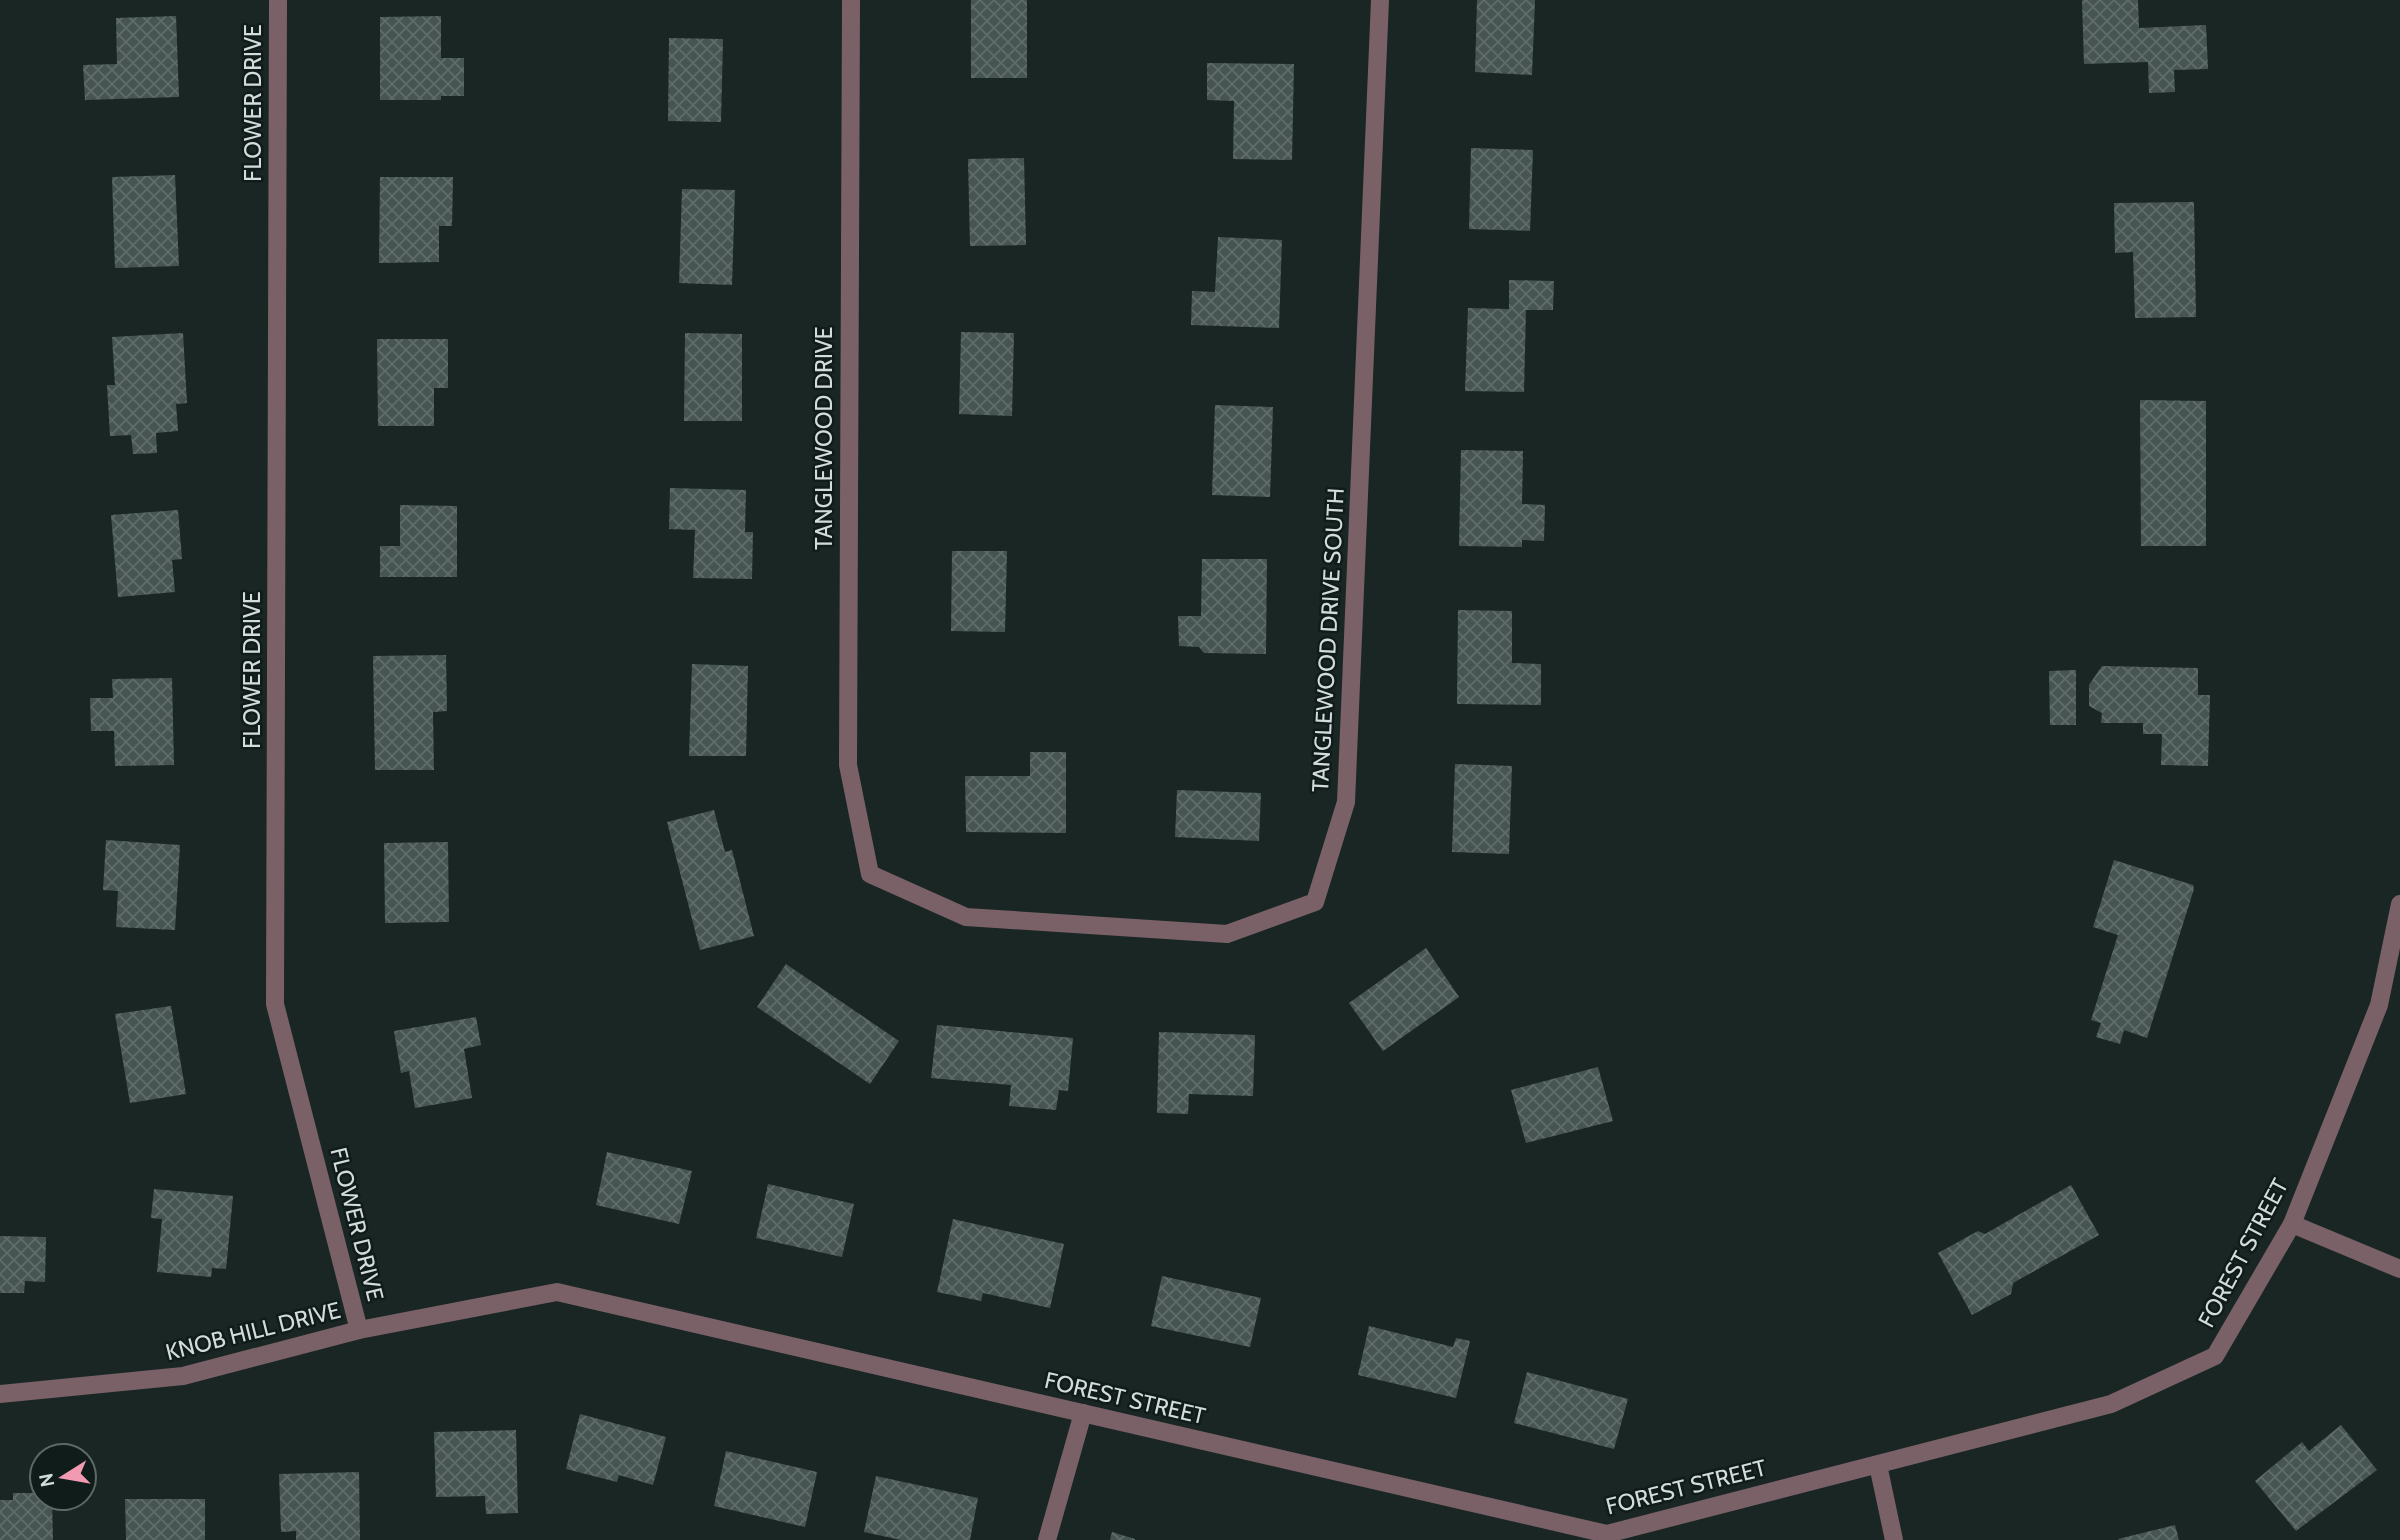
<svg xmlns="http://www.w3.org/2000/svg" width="2400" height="1540" viewBox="0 0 2400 1540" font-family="Cabin,sans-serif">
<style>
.building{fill:url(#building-cross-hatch)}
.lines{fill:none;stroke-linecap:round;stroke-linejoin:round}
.minor{stroke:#7a6167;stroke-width:18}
.labels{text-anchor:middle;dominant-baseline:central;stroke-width:5;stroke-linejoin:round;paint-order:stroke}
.street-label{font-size:23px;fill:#d4dcdb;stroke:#0f1c1a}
</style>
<defs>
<pattern id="building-cross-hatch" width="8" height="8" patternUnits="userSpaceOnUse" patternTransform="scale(1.75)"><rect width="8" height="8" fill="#465452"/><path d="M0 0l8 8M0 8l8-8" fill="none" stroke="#606c6a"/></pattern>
</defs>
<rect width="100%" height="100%" fill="#192624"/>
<g class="building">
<rect x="971" y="0" width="56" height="78"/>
<path d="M1477,0h58l-3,75 -57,-3z"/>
<path d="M2082,0h56l1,28 67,-3 2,44 -34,1 1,22 -26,1 -1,-31 -64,2z"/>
<path d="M176,16l3,81 -94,3 -2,-35 34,-1 -1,-46z"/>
<path d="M441,16v42h23v38h-23v4h-61v-83z"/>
<path d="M669,38l54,1 -2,83 -53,-1z"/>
<path d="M1207,63l87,1 -2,96 -59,-1 1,-58 -27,-1z"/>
<path d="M1471,148l62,2 -3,81 -61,-2z"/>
<path d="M1024,158l2,87 -56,1 -2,-87z"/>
<path d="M175,175l4,91 -64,2 -3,-91z"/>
<path d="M380,177h73l-1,49h-13v36l-60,1z"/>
<path d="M682,189l53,1 -3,95 -53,-2z"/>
<path d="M2194,202l2,115 -61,1 -2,-66 -18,1 -1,-50z"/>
<path d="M1218,237l64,3 -3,88 -88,-3 1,-34 23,1z"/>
<path d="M1509,280l45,1 -1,29h-27l-2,82 -59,-1 3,-83 41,1z"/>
<path d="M961,332l53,1 -2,83 -53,-2z"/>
<path d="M183,333l4,70 -11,1 2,27 -22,2 1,20 -24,1 -2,-19 -21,1 -3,-51h8l-3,-48z"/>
<path d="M685,333l57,1v87h-58z"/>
<path d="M377,339h71v49h-14v38h-56z"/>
<path d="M2140,400l66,1v145h-65z"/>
<path d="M1215,405l58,2 -3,90 -58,-2z"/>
<path d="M1461,450l62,1 -1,53 23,1 -1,36 -22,-1v7l-63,-1z"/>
<path d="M670,488l76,2 -1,42h8l-1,47 -59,-1 2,-48 -26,-1z"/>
<path d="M400,505l57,1v71h-77v-31h20z"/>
<path d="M178,510l4,49 -10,1 3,32 -57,5 -7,-82z"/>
<path d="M952,551h55l-2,81 -54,-1z"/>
<path d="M1202,559h65l-1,95 -62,-1 -5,-6 -20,-1 -1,-30h23z"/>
<path d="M1458,610l54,1v52l29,1v41l-84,-1z"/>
<path d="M446,655l1,56 -14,1 1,58h-59l-2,-114z"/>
<path d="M692,664l56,2 -2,90h-57z"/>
<path d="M2102,666l96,2v27h12l-2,71 -47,-1 1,-31h-19v-11h-42l1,-10 -13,-7v-21z"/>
<path d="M2076,670v55h-26l-1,-54z"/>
<path d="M172,678l2,87 -59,1 -1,-35h-23l-1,-33h23l-1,-19z"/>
<path d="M1030,752h36v81l-100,-1 -1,-56h65z"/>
<path d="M1455,764l57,2 -3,88 -57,-2z"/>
<path d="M1177,790l84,3 -2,48 -84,-4z"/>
<path d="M714,810l11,42 7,-2 22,86 -54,14 -33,-128z"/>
<path d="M106,840l74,5 -5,85 -59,-3 2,-36 -15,-1z"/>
<path d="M448,842l1,80 -64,1 -1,-80z"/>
<path d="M2114,860l79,25 1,4 -47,149 -23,-8 -4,14 -24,-7 5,-14 -10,-3 27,-85 -25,-8z"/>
<path d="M1426,948l33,49 -76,54 -34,-48z"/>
<path d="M786,964l113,77 -29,43 -113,-77z"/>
<path d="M171,1006l15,88 -56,9 -15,-89z"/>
<path d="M476,1017l5,28 -17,4 8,49 -57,10 -6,-37 -8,2 -7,-42z"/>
<path d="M937,1025l136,13 -5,53 -9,-1 -3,20 -47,-4 2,-21 -80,-7z"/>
<path d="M1159,1032l96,3 -2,61 -64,-2 -1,20 -31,-1z"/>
<path d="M1598,1067l15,54 -87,22 -15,-53z"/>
<path d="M607,1152l85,19 -13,53 -83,-19z"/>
<path d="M768,1184l86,20 -12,53 -86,-19z"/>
<path d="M2071,1185l28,50 -86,48 -2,11 -39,21 -34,-62 40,-22 7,3z"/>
<path d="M154,1189l79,7 -7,73 -14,-1 -1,9 -54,-5 5,-53 -11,-1z"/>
<path d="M953,1219l111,25 -14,64 -67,-15 -2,8 -44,-9z"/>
<path d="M0,1236l46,1 -1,45 -20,-1 -1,12h-24z"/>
<path d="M1162,1276l99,22 -11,49 -99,-21z"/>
<path d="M1369,1326l84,21 3,-9 14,3 -14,57 -98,-23z"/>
<path d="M1527,1372l101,27 -14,50 -100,-26z"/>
<path d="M580,1414l86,23 -13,48 -34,-10 -2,7 -51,-13z"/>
<path d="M2341,1425l36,45 -81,61 -41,-50 47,-39 7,9z"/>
<path d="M516,1430l2,83 -32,1 -1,-18 -49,1 -2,-65z"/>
<path d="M726,1451l91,21 -12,55 -91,-21z"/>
<path d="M359,1472l1,68h-64v-9l-15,1 -2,-58z"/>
<path d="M876,1476l102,22 -8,42h-69l-37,-8z"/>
<path d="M13,1493h29v5h10l1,42h-53v-40h13z"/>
<path d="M125,1499h80v41h-79z"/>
<path d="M2175,1525l4,15h-60l-1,-1z"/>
<path d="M1112,1532l23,7v1h-25z"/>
</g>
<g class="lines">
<g class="minor">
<path d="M278,0l-3,1004 84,326"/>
<path d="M851,0l-3,765 22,109 96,43 261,17 88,-32 31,-100 34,-802"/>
<path d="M2292,1224l108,45"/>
<path d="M0,1394l183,-18 176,-46 198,-38 1050,242 504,-130 104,-48 77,-132 87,-219 21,-101"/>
<path d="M1878,1465l16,75"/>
<path d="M1047,1540l36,-127"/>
</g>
</g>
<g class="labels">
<g class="street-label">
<text transform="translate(253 103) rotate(-90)">FLOWER DRIVE</text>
<text transform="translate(824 438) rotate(-90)">TANGLEWOOD DRIVE</text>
<text transform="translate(1328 640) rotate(-87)">TANGLEWOOD DRIVE SOUTH</text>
<text transform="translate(252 670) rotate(-90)">FLOWER DRIVE</text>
<text transform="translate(357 1224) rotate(76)">FLOWER DRIVE</text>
<text transform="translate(2243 1253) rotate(-62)">FOREST STREET</text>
<text transform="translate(253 1331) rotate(-14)">KNOB HILL DRIVE</text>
<text transform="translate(1125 1398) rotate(13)">FOREST STREET</text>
<text transform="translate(1686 1487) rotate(-14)">FOREST STREET</text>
</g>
</g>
<g transform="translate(63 1477) rotate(259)"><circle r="33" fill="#0f1c1a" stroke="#5e6967" stroke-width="2"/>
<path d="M0-5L12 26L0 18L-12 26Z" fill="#f19ab1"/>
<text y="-10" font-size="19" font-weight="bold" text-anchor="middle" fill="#d4dcdb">N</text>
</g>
</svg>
